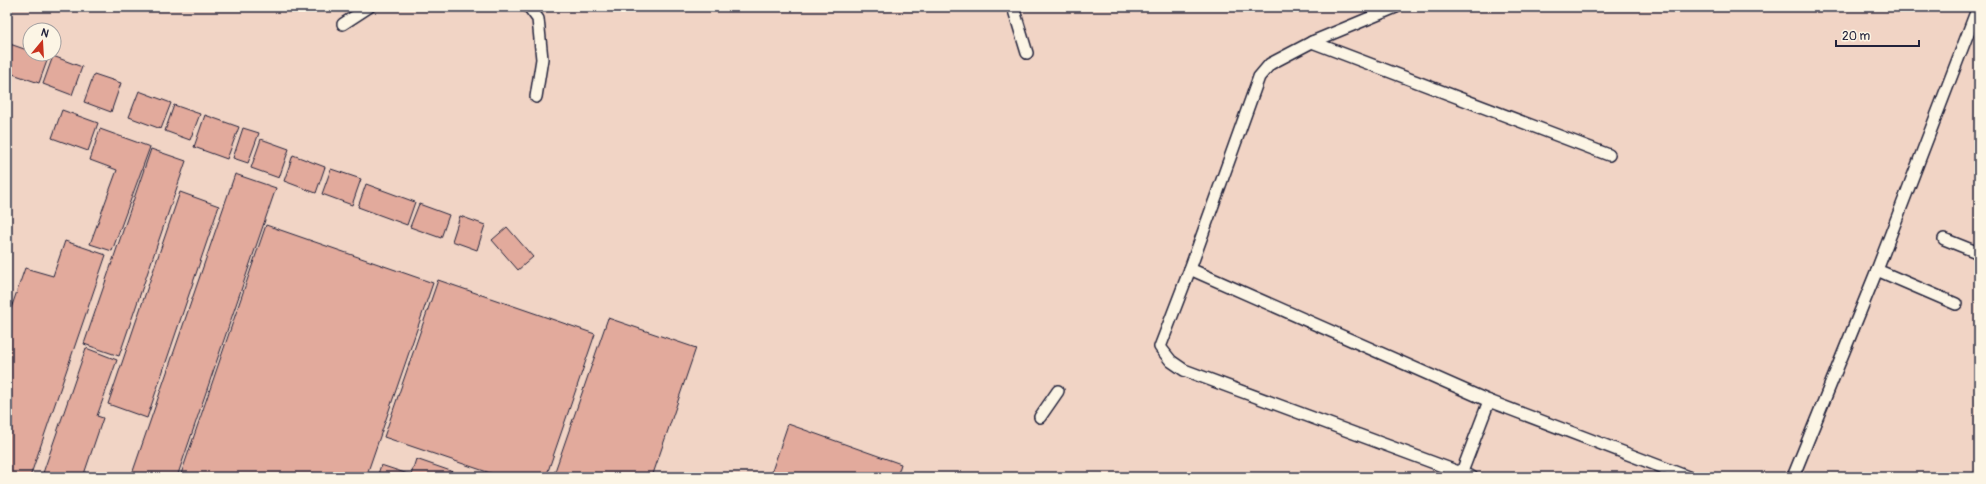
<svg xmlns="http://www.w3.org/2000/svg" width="1986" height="484" viewBox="0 0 1986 484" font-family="Pangolin,sans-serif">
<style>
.built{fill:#f1d4c5;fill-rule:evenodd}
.building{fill:#e2aa9c;stroke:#22223b}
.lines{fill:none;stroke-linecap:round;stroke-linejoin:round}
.service-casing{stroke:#22223b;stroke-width:14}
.service{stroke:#fcf5e5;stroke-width:11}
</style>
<rect width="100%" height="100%" fill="#f7e6d6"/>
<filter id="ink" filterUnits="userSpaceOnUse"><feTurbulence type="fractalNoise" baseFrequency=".025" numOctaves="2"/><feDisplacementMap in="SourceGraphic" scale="8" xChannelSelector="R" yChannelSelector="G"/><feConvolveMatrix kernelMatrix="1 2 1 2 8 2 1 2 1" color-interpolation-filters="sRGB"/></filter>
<g filter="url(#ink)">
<path class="built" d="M7,7h1972v470h-1972zM30,30h24v24h-24z"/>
<g class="building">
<path d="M7,43l23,8v3h7l11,4 -9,25 -32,-11z"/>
<path d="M53,56l29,11 -10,28 -29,-11z"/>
<path d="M94,74l27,9 -10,29 -27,-10z"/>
<path d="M139,91l32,12 -10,26 -32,-12z"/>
<path d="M174,105l26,9 -10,26 -25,-9z"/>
<path d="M62,110l36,13 -10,28 -36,-13z"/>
<path d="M205,115l34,12 -12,32 -33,-12z"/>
<path d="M243,128l16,5 -11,30 -15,-5z"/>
<path d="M100,129l50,18 -38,104 -22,-7 27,-74 -27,-10z"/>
<path d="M261,139l28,10 -10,29 -28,-10z"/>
<path d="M151,149l35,12 -67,195 -35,-12z"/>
<path d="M293,155l32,12 -9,26 -32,-12z"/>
<path d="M331,169l30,10 -9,26 -30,-11z"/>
<path d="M235,174l41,14 -99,289h-46z"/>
<path d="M366,184l49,18 -8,23 -49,-18z"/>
<path d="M180,192l39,14 -72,212 -39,-14z"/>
<path d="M419,204l30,11 -8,23 -31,-11z"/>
<path d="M460,216l25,9 -8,25 -25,-9z"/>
<path d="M266,225l167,58 -67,194h-186z"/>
<path d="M507,227l26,30 -15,13 -26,-30z"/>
<path d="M65,241l41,14 -76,222h-23v-157l18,-52 28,8z"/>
<path d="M438,280l157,54 -49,143h-44l-118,-40z"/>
<path d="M608,318l88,30 -44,129h-99z"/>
<path d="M86,348l31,12 -20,56 6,2 -20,59h-28l-12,-4z"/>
<path d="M788,424l113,40 -4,13h-127z"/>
<path d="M416,459l52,18h-91l4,-12 30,10z"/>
</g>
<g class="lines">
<g class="service-casing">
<g id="service">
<path d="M529,7l9,12 4,40 -6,38"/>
<path d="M1013,7l14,46"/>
<path d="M1396,7l-84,35 -42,22 -11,13 -69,192 -30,78 11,14 13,9 288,107"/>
<path d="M343,24l26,-17"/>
<path d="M1312,42l297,113"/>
<path d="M1944,239l35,14"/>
<path d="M1190,269l299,132 199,76"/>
<path d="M1877,270l79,34"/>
<path d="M1040,417l18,-26"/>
<path d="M1460,477l29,-76"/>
<path d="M1793,477l84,-207 101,-263"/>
</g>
</g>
<use href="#service" class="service"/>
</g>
</g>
<rect width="1986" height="484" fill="none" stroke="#fcf5e5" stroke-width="24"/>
<rect x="12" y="12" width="1962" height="460" fill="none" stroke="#22223b" stroke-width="1.5" filter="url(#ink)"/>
<g transform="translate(42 42) rotate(18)"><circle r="19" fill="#fcf5e5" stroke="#a5a1a1"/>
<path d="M0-3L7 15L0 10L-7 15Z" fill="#c8321e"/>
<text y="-6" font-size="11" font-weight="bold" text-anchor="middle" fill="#22223b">N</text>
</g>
<path d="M1836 40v6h83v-6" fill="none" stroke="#22223b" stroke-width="2"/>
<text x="1842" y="40" font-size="12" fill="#22223b" stroke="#fcf5e5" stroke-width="3" paint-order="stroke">20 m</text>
</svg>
